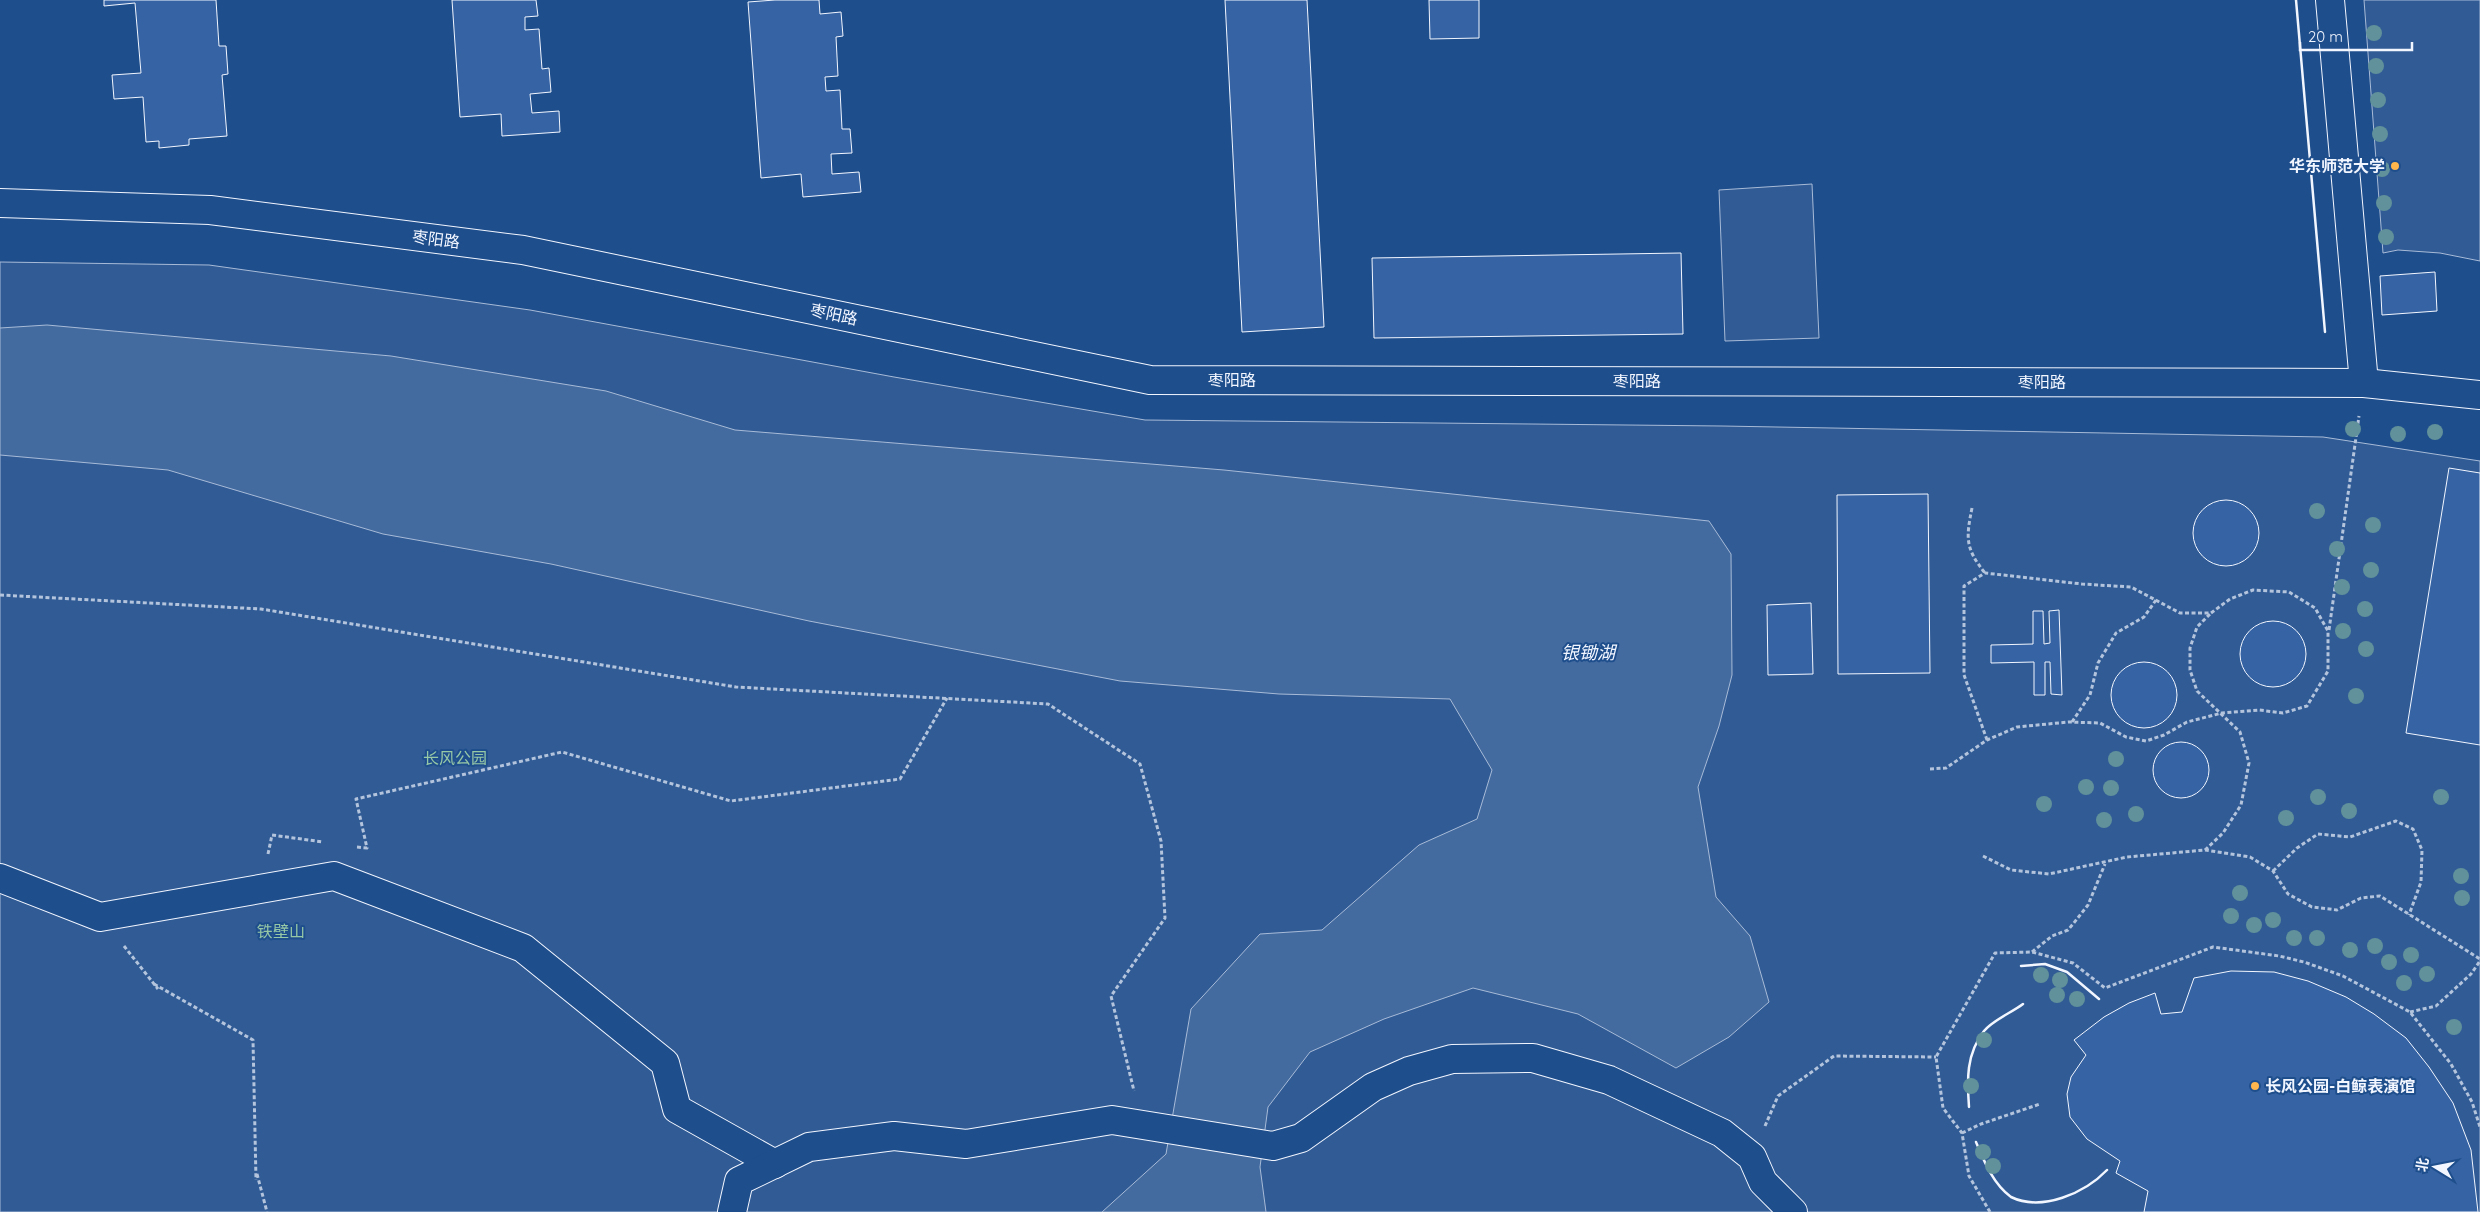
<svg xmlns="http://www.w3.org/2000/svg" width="2480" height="1212" viewBox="0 0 2480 1212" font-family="Quicksand,'Noto Sans SC',sans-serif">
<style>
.built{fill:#305b95;stroke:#a8bbd7}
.water{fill:#446ba0;stroke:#a8bbd7}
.building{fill:#3563a3;stroke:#f2f6ff}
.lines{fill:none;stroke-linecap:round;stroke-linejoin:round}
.minor-casing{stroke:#f2f6ff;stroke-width:30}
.path{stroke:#b3c4dc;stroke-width:3;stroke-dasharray:4 2.5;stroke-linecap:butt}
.minor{stroke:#1f4e8c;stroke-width:28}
.wall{stroke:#f2f6ff;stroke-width:2.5}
.tree{fill:#61919a}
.poi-dot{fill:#ffb74d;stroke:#1f4e8c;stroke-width:2}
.labels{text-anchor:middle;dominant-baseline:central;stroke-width:4;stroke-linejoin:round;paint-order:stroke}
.poi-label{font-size:16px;font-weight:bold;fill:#f2f6ff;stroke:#1f4e8c;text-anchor:end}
.street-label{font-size:16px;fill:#f2f6ff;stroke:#1f4e8c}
.park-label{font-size:16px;fill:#97c8a6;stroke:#1f4e8c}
.water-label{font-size:18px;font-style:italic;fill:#f2f6ff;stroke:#1f4e8c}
</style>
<rect width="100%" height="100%" fill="#1f4e8c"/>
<g class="built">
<path d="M2364,0h116v261l-40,-8 -42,-3 -15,3z"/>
<path d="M1812,184l7,154 -94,3 -6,-151z"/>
<path d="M0,262l209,3 321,45 364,67 251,43 577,6 601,11 157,24v751h-2480z"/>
</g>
<path class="water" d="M47,325l344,31 215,35 129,39 489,40 485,51 22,33 1,121 -13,51 -21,61 18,110 34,39 19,66 -40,35 -53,31 -98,-54 -105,-26 -89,31 -74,33 -42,55 -8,60 6,45h-164l64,-58 25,-145 69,-75 62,-4 97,-85 58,-26 15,-49 -42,-71 -171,-5 -159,-13 -311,-60 -258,-57 -168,-30 -215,-64 -168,-15v-127z"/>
<g class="building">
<path d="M104,0h112l3,46h7l2,28 -6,1 5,61 -38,3v6l-30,3v-7l-13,1 -3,-45 -29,2 -2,-24 29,-2 -6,-70 -31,3z"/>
<path d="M452,0h84l2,16 -13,1v13l14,-1 3,40 7,-1 2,24 -21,2 2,19 27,-2 1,21 -58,4 -1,-22 -41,3z"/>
<path d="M775,0h44l1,14 21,-2 2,24 -7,1 2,39 -13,1 1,14 14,-1 2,39h8l2,24 -21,1 1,20 27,-2 2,20 -58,5 -2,-23 -40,4 -13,-176z"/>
<path d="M1225,0h82l17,327 -82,5z"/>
<path d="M1429,0h50v38l-49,1z"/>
<path d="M1681,253l2,81 -309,4 -2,-80z"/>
<path d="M2435,272l2,39 -55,4 -2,-39z"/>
<path d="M2449,468l31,5v272l-74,-12z"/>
<path d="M1928,494l2,179 -92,1 -1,-179z"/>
<circle cx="2226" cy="533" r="33"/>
<path d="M1811,603l2,71 -45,1 -1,-70z"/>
<path d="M2059,610l3,85 -11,-1 -1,-32h-5v33h-11v-33l-43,1v-18l42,-1v-33h10l1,33 6,-1 -1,-32z"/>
<circle cx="2273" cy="654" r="33"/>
<circle cx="2144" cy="695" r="33"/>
<circle cx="2181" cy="770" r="28"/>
<path d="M2231,971l43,1 34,9 38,16 28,17 32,24 23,29 24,36 18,47 7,62h-334l4,-21 -32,-18 4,-12 -33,-22 -17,-22 -3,-23 4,-17 15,-22 -12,-15 30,-23 25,-14 26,-10 6,21 21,-2 12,-34z"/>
</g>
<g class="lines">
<g class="minor-casing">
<g id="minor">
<path d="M2330,0l34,383"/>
<path d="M0,203l210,7 313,40 627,130 1214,3 116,12"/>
<path d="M0,878l100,39 234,-41 189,72 142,115 12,46 98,55"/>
<path d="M732,1212l7,-31 70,-34 85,-11 72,8 146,-24 161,26 28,-8 72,-51 36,-16 43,-12 81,-1 76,22 113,53 30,24 11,25 30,30"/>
</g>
</g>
<g class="path">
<path d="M1972,508c-6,30 -7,40 13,65"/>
<path d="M0,595l261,14 475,78 312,17 92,60 21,77 4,77 -54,78 23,95"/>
<path d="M2329,630l30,-214"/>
<path d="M2072,722l18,-27 8,-32 18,-30 28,-16 12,-17"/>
<path d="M1930,769l16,-1 41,-28 30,-13 51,-5 32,1 26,14 20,4 18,-6 23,-13 35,-9 37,-3 24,3 24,-7 21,-35v-40l-13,-23 -26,-16 -36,-2 -23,9 -19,14h-31l-49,-26 -49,-3 -97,-11 -21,13v89l23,65"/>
<path d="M357,847l10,1 -11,-49 206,-47 169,49 169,-22 47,-81"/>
<path d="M2205,850l18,-17 18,-28 8,-42 -9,-31 -43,-41 -7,-21v-22l7,-21 14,-14"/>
<path d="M268,854l4,-19 51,7"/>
<path d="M1983,856l28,14 38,4 78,-17 78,-7 45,7 23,14 15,23 24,13 25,3 24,-12 19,-2 100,63"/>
<path d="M2273,871l24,-23 21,-14 32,3 46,-16 17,8 9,21 -1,32 -12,33"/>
<path d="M124,946l34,43"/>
<path d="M2032,952l20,-16 16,-6 5,-6 15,-19 17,-41"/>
<path d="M154,984l99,56 3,140"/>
<path d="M2410,1012l26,-6 35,-32 9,-13"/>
<path d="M1765,1126l13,-30 56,-40 102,1"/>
<path d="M1962,1133l19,-9 59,-20"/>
<path d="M257,1174l10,38"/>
<path d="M1990,1212l-21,-36 -7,-43 -19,-25 -7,-51 59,-104 37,-1 41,11 32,25 108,-41 66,9 25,6 39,14 67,36 41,52 21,38 8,25"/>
</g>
<use href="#minor" class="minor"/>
<g class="wall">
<path d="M2296,0l29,332"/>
<path d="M2021,966l24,-2 22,8 32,27"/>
<path d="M1969,1107c-2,-27 -3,-53 15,-76 9,-11 27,-18 39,-27"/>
<path d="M1976,1142c8,19 17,42 35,55 31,15 74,-4 96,-27"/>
</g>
</g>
<g class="tree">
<circle cx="2374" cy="33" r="8"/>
<circle cx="2376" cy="66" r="8"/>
<circle cx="2378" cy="100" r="8"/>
<circle cx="2380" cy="134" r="8"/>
<circle cx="2382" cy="169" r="8"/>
<circle cx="2384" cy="203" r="8"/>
<circle cx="2386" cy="237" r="8"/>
<circle cx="2353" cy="429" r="8"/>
<circle cx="2435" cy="432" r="8"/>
<circle cx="2398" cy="434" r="8"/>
<circle cx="2317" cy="511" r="8"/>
<circle cx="2373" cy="525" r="8"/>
<circle cx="2337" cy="549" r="8"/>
<circle cx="2371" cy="570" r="8"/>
<circle cx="2342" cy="587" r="8"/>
<circle cx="2365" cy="609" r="8"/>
<circle cx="2343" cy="631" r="8"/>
<circle cx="2366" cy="649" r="8"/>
<circle cx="2356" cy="696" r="8"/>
<circle cx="2116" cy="759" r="8"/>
<circle cx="2086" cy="787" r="8"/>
<circle cx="2111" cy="788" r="8"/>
<circle cx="2318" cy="797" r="8"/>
<circle cx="2441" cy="797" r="8"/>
<circle cx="2044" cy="804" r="8"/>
<circle cx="2349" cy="811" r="8"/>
<circle cx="2136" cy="814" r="8"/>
<circle cx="2286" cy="818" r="8"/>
<circle cx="2104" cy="820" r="8"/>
<circle cx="2461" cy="876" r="8"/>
<circle cx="2240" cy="893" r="8"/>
<circle cx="2462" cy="898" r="8"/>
<circle cx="2231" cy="916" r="8"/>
<circle cx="2273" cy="920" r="8"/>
<circle cx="2254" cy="925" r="8"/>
<circle cx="2294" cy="938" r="8"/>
<circle cx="2317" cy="938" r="8"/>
<circle cx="2375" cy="946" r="8"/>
<circle cx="2350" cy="950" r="8"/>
<circle cx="2411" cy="955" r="8"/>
<circle cx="2389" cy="962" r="8"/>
<circle cx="2427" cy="974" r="8"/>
<circle cx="2041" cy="975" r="8"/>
<circle cx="2060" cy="980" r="8"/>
<circle cx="2404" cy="983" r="8"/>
<circle cx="2057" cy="995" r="8"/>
<circle cx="2077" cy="999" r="8"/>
<circle cx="2454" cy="1027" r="8"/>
<circle cx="1984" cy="1040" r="8"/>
<circle cx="1971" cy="1086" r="8"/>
<circle cx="1983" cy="1152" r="8"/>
<circle cx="1993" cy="1166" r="8"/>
</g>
<g class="poi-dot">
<circle cx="2395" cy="166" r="5"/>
<circle cx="2255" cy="1086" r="5"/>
</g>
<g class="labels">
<g class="poi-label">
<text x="2385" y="166">华东师范大学</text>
<text x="2265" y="1086" text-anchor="start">长风公园-白鲸表演馆</text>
</g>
<g class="street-label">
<text transform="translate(436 239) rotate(7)">枣阳路</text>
<text transform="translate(834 314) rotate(12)">枣阳路</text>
<text x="1232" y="380">枣阳路</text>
<text x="1637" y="381">枣阳路</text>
<text x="2042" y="382">枣阳路</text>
</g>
<g class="park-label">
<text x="455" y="758">长风公园</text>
<text x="281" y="931">铁壁山</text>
</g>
<g class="water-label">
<text x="1588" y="652">银锄湖</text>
</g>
</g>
<g transform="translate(2435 1167) rotate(280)" stroke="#1f4e8c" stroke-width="4" paint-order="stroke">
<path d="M0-4L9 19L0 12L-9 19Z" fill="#f2f6ff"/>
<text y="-8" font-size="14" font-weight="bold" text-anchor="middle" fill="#f2f6ff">北</text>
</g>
<path d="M2300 42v8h112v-8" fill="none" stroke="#f2f6ff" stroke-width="2.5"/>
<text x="2308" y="42" font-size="15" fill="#f2f6ff" stroke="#1f4e8c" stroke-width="4" paint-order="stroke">20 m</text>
</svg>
